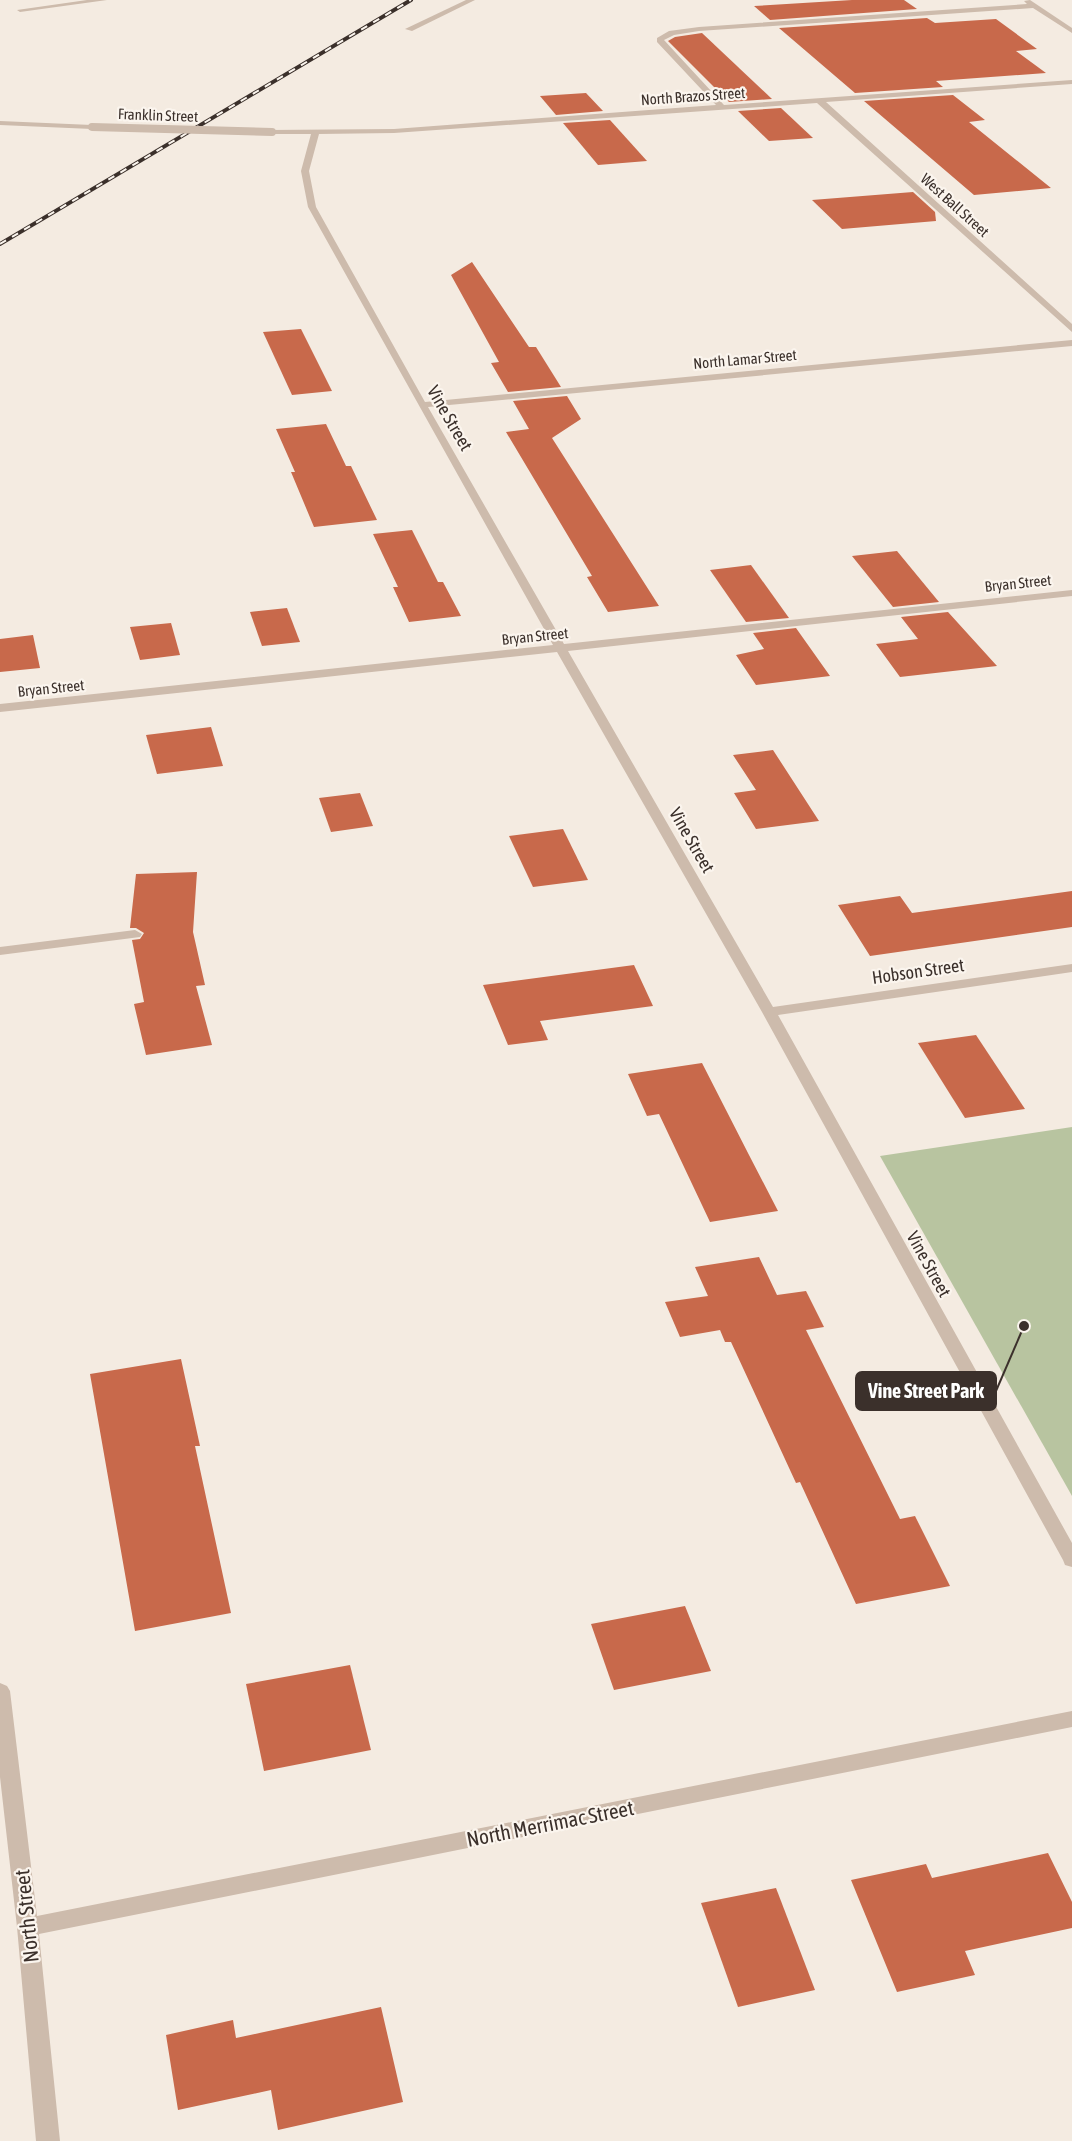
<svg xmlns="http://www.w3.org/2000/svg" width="1072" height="2141" viewBox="0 0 1072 2141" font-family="'Asap Condensed',sans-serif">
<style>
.green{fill:#b8c4a0}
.building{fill:#c8694b}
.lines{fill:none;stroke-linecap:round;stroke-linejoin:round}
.lane{fill:#cdbbac;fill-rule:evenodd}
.street{fill:#cdbbac;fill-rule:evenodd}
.rail-casing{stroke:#3b302b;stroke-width:4}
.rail{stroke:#fbf5ee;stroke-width:2;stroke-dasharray:7;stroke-linecap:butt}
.street-bridge{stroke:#cdbbac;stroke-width:8}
.labels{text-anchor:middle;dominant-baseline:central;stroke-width:4.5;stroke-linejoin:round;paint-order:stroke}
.far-street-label{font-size:15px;fill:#3b302b;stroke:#fbf5ee}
.street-label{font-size:18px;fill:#3b302b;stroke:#fbf5ee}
.near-street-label{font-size:21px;fill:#3b302b;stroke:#fbf5ee}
.leader{fill:none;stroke:#3b302b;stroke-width:2}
.callout-dot{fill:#3b302b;stroke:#fbf5ee;stroke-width:2}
.callout{fill:#3b302b;stroke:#3b302b;stroke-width:2}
.callout-label{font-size:20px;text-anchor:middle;font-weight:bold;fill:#fff}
</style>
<rect width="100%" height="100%" fill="#f4ebe1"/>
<path class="green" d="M1072,1127v369l-192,-340z"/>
<g class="building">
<path d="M852,0h52l13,9 -147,11 -16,-14z"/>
<path d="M927,18l8,5 61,-4 41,30 -21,2 30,22 -110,8 7,6 -88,6 -76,-65z"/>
<path d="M702,33l70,66 -43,3 -61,-61 7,-4z"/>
<path d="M586,93l17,18 -47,4 -16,-19z"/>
<path d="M953,95l32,25 -16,2 82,66 -77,7 -110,-94z"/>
<path d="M781,108l32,30 -44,3 -31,-30z"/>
<path d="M610,120l37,41 -49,4 -35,-42z"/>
<path d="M913,192l22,20 1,9 -94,8 -30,-29z"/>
<path d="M472,262l57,85h7l25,40 -53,5 -17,-29 8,-1 -48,-87z"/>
<path d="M301,329l31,62 -40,4 -29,-63z"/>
<path d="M567,396l14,23 -29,19 107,168 -51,6 -21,-35 5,-1 -86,-144 23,-3 -16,-28z"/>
<path d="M326,424l20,42h5l26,54 -63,7 -23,-55h4l-19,-43z"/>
<path d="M412,530l26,52h5l18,34 -52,6 -16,-35h5l-25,-53z"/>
<path d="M897,551l42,51 -46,5 -41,-51z"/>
<path d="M751,565l38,53 -43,4 -36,-52z"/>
<path d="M287,608l13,34 -38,4 -12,-34z"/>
<path d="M948,612l49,54 -97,11 -24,-33 42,-5 -17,-22z"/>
<path d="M171,623l9,32 -40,5 -10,-33z"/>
<path d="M796,628l34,48 -74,9 -20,-30 28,-6 -11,-16z"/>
<path d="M33,635l7,33 -40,4v-33z"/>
<path d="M211,727l12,39 -66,8 -11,-39z"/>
<path d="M773,750l46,71 -63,8 -22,-36 22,-3 -23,-35z"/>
<path d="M360,793l13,33 -42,6 -12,-34z"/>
<path d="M563,829l25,51 -55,7 -24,-51z"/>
<path d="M197,872l-4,60 12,53 -9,1 16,59 -66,10 -12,-51 10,-2 -12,-62 8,-1 4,-6 -8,-5h-6l6,-54z"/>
<path d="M1072,891v36l-202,29 -32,-51 62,-9 12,17z"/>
<path d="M634,965l19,41 -113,15 8,19 -40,5 -25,-60z"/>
<path d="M976,1035l49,74 -60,9 -47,-75z"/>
<path d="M702,1063l47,92 29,56 -68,11 -51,-108 -12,2 -19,-42z"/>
<path d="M759,1257l18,38 29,-4 18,36 -18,3 94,189 15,-3 35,70 -94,18 -56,-122 -4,1 -65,-141h-6l-5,-12 -40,7 -15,-35 43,-6 -13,-29z"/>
<path d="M181,1359l19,87h-5l36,167 -96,18 -45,-257z"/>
<path d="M685,1606l26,65 -97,19 -23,-66z"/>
<path d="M350,1665l21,85 -107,21 -18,-87z"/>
<path d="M1048,1853l24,49v26l-107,23 10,24 -78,17 -46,-112 75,-16 6,14z"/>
<path d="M776,1888l39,102 -77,17 -37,-104z"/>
<path d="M381,2007l22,95 -125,28 -7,-40 -93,20 -12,-75 67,-15 3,18z"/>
</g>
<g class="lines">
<g class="lane">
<path d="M466,0h9l-63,31 -7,-2z"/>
<path d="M135,930l7,4 -2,3 -140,18v-8z"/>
</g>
<g class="street">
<path d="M87,0h20l-87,12 -3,-2z"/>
<path d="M1030,0l42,28v5l-39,-25 -334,23 -25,4 -10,5 60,65 348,-25v4l-246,18 246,222v8l-255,-229 -423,30 -75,1 -10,37 7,36 109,195 647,-62v6l-644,61 136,237 508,-54v6l-504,55 205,356 299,-43v8l-294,43 294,528v24l-7,-2 -2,-5 -301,-548 -205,-360 -557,60v-8l553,-59 -245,-438 -7,-36 10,-37h-39l-4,-2 1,-2 125,-1 322,-24 -59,-63v-4l12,-7 30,-4 328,-23 -3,-3z"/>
<path d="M0,121l92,4 4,2 -4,2 -92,-4z"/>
<path d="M0,1683l7,3 3,5 27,225 1035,-205v16l-1033,207 21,207h-24l-19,-214 -17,-150z"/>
</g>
<g class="rail-casing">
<path id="rail" d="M0,244l411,-244"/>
</g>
<use href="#rail" class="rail"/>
<path class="street-bridge" d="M92,127l180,5"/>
</g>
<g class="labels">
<g class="far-street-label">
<text transform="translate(693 96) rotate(-4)">North Brazos Street</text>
<text transform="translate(158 115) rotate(2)">Franklin Street</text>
<text transform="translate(955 205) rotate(42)">West Ball Street</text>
<text transform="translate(745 359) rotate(-5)">North Lamar Street</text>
<text transform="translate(1018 583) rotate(-6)">Bryan Street</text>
<text transform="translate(535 636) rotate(-6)">Bryan Street</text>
<text transform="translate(51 688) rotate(-6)">Bryan Street</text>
</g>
<g class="street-label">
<text transform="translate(450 418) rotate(60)">Vine Street</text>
<text transform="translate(692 840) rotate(60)">Vine Street</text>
<text transform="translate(918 971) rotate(-8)">Hobson Street</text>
<text transform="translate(929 1264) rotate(61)">Vine Street</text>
</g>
<g class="near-street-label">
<text transform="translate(550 1823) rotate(-11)">North Merrimac Street</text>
<text transform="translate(26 1916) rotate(-96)">North Street</text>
</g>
</g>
<path class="leader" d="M1024 1326L996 1391"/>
<circle class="callout-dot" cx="1024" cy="1326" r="6"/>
<rect class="callout" x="856" y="1372" width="140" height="38" rx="6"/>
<g class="callout-label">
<text x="926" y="1398">Vine Street Park</text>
</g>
</svg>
